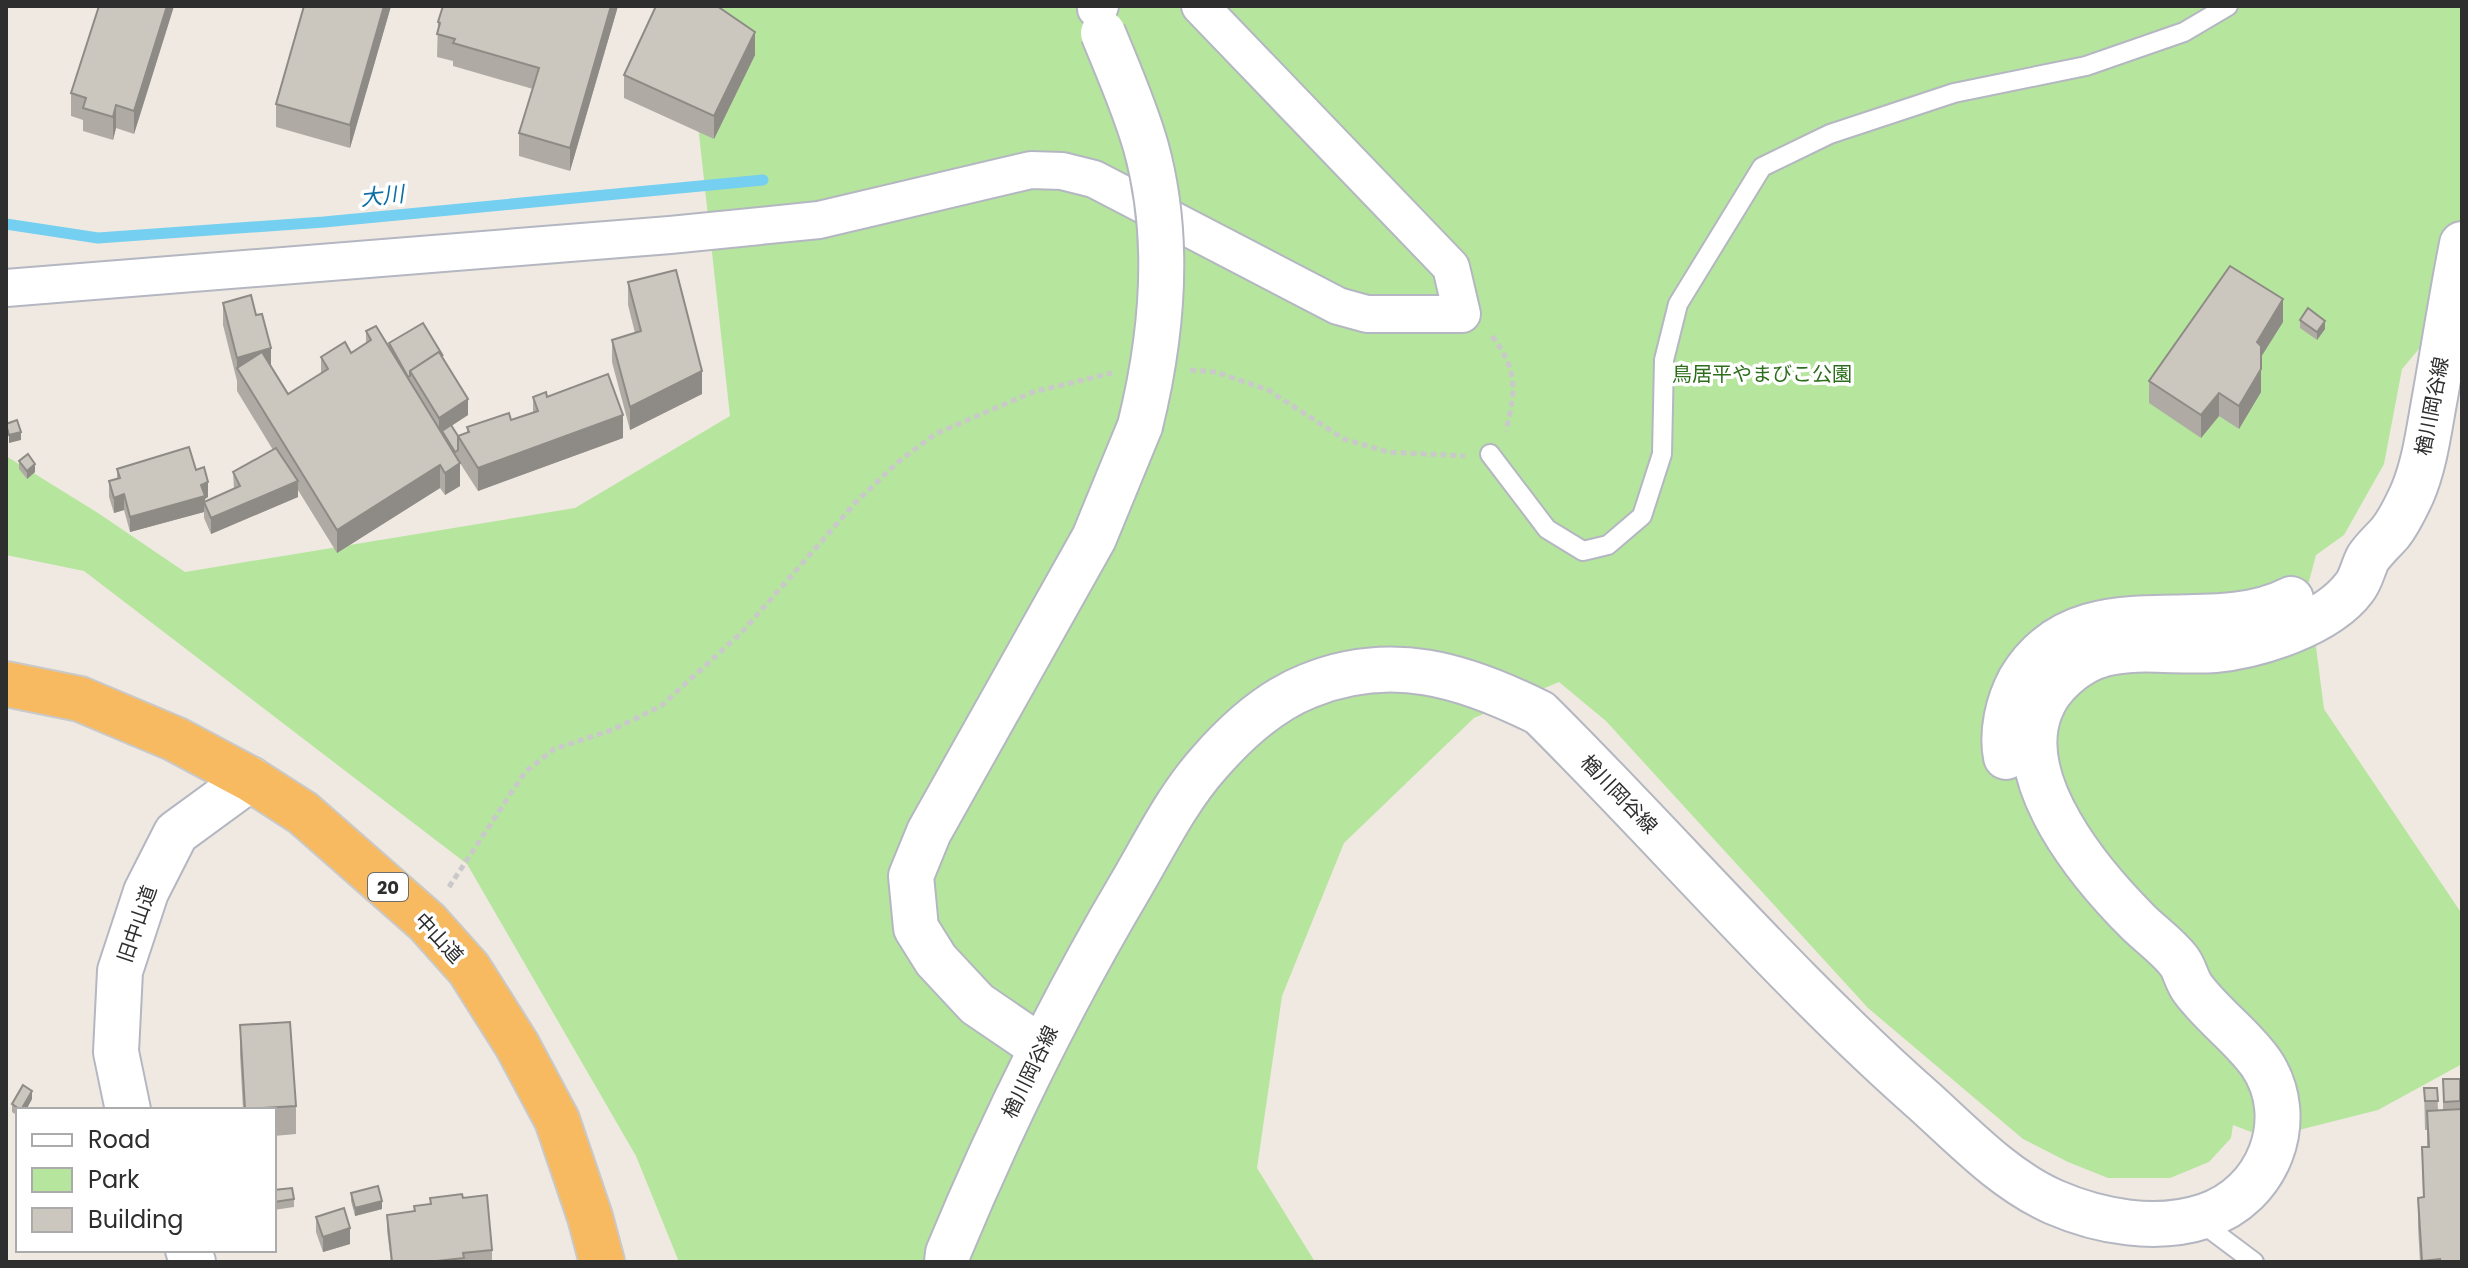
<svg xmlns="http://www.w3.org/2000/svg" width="2468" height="1268" viewBox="0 0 2468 1268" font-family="Poppins,'Noto Sans JP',sans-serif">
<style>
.green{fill:#b6e59e}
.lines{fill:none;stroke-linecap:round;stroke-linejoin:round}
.stream{stroke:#75cff0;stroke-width:11}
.service-casing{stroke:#b4b7c1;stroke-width:22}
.minor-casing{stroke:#b4b7c1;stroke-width:40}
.tertiary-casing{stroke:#b4b7c1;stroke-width:48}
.secondary-casing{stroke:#b4b7c1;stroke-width:48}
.trunk-casing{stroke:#c9c9c9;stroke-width:48}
.path{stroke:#c9c9c9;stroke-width:5;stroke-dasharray:6 4;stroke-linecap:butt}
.service{stroke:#fff;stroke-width:18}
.minor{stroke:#fff;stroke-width:36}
.tertiary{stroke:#fff;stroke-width:44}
.secondary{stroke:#fff;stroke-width:44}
.trunk{stroke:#f8ba60;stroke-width:44}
.tertiary-bridge-casing{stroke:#b4b7c1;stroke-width:48;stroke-linecap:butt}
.tertiary-bridge{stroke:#fff;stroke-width:44}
.wall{fill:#afaba4}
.shaded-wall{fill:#8e8b86}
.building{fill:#cbc7bf;stroke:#8e8b86;stroke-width:2}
.labels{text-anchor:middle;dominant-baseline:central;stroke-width:7;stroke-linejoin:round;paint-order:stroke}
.shield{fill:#fff;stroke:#6d6d6d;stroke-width:2}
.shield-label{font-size:18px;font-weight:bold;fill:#2e2e2e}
.park-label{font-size:20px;fill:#2c6e1b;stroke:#fff}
.street-label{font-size:20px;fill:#2e2e2e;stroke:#fff}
.water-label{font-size:22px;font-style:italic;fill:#0d6fa3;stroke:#fff}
</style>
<rect width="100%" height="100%" fill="#efe9e1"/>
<path class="green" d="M651,6h1811v312l-28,13 -32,38 -18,95 -40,71 -28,20 -8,30 16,124 138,205v150l-84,46 -111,28 -34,-13 -2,13 -22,24 -39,16h-62l-40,-16 -45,-23 -155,-131 -262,-287 -47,-39 -85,36 -130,125 -62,153 -25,172 58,94h-636l-43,-106 -169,-292 -383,-293 -78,-16v-99l92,57 87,59 390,-64 155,-92 -43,-391z"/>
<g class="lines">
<path class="stream" d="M6,224l92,14 226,-16 439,-42"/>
<g class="service-casing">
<g id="service">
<path d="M1490,454l57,75 36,22 25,-6 34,-29 20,-62 2,-94 14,-56 84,-137 68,-33 124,-41 132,-27 98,-34 44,-26"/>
<path d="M2198,1220l56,42"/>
</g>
</g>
<g class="minor-casing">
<g id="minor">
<path d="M1096,9l4,-3"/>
<path d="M6,288l664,-53 149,-15 212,-50 31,1 32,8 244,127 29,8h95l-11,-47 -251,-261"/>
</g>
</g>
<g class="tertiary-casing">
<g id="tertiary">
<path d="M1040,1047l-63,-43 -41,-44 -20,-32 -5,-52 18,-44 165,-294 46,-112"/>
<path d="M128,1110l-12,-58 4,-81 26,-79 30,-59 74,-54"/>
<path d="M188,1250l5,12"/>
</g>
</g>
<g class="secondary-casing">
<g id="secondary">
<path d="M2006,757c-5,-25 2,-55 14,-77 60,-101 185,-37 271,-81"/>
<path d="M947,1262l1,-9c53,-128 112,-248 183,-368 24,-41 46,-86 78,-122 27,-31 61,-62 99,-77 83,-34 156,-11 232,27 129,128 247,267 383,387 40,36 81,80 131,102 46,20 103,30 151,14 63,-20 94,-97 56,-153 -19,-27 -48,-47 -68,-74 -7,-9 -8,-21 -15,-29 -11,-14 -28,-26 -40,-38 -48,-48 -125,-140 -98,-211 9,-26 37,-50 64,-57 35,-9 75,-1 111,-4 43,-4 112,-26 139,-62 7,-8 9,-21 14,-30 6,-9 15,-17 22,-25 9,-11 16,-26 22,-39 13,-30 17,-65 23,-97 9,-51 17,-102 27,-153"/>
</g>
</g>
<g class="trunk-casing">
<path id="trunk" d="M6,684l74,15 95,40 75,40 53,34 124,109 42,47 48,76 40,75 33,97 12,45"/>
</g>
<g class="path">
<path d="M1492,336c26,35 24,53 14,95"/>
<path d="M1190,370l26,2 52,18 76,49 44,13 77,4"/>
<path d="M449,887l76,-115 29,-23 58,-19 49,-24 81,-74 114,-130 42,-40 37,-28 98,-42 79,-19"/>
</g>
<use href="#service" class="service"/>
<use href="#minor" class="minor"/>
<use href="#tertiary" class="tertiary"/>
<use href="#secondary" class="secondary"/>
<use href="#trunk" class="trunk"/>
<g class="tertiary-bridge-casing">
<path id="tertiary-bridge" d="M1103,33c15,37 32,75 43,114 25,90 16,190 -6,279"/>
</g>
<use href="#tertiary-bridge" class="tertiary-bridge"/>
</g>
<g class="wall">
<path d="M99,6h75l-40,128 -18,-6 -3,12 -30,-9v-11l-12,-4v-23z"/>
<path d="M391,6l-41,142 -74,-21v-23z"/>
<path d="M618,6l-48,165 -51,-15v-23l14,-44 -80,-23v-5l-16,-4 1,-35z"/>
<path d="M755,55l-41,84 -90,-41v-23z"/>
<path d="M628,282l74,112 -72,36 -18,-68v-22l23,-7 -7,-28z"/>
<path d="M223,303l48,64 17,27 33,-20v-17l30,-4 15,-10v-12l23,16v-4l79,72 -17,11 7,10 9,-3v-6l44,-7 22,-7v-16h14l76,41 -145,53 -18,-28v23l-15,9 -5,-7 -103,65 -39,-63v7l-87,37 -7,-16v-6l-74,20 -6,-22 -10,3 -5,-16v-16l8,-3v-9l79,1 12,27 -3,2v3l29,-13 -1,-17 40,-22 -36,-59v-10l-14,-56z"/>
<path d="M2300,320l25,9 -8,11 -17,-12z"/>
<path d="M2283,322l-22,35v35l-22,37 -20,-13 -18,22 -52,-35v-22z"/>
<path d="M19,461l16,11 -8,7 -8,-10z"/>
<path d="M240,1025l56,81v28l-22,2v-26h-31l-3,-56z"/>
<path d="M2443,1079h17l2,183h-42l-2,-35v-29l5,-1 -1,-50h5v-17h-2l-1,-42h13l1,22h5z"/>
<path d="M32,1099l-6,11h-8v6l-6,-4v-8z"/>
<path d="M274,1190l20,9v8l-20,3z"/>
<path d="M351,1193l31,16 -27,7 -4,-15z"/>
<path d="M463,1198l29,52v12h-101l-4,-32v-15l27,-4v-5z"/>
<path d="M316,1217l34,27 -27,8 -7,-20z"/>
</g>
<g class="shaded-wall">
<path d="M167,6h7l-40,128v-23z"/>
<path d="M384,6h7l-41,142v-23z"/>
<path d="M611,6h7l-48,165v-23z"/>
<path d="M755,32v23l-41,84v-23z"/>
<path d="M116,105v23l-3,12v-23z"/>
<path d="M2283,299v23l-22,35v35l-22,37v-23l18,-64z"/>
<path d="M2325,321v8l-8,11v-8z"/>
<path d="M271,348v23l-34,-3v13v-23z"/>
<path d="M702,371v23l-72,36v-23z"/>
<path d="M2219,393v23l-18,22v-23z"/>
<path d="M468,399v16l-29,19v-16z"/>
<path d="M623,415v23l-145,53v-23z"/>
<path d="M21,432v8l-12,3v-8z"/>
<path d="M460,463v23l-15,9v-22z"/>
<path d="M35,464v8l-8,7v-8z"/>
<path d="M440,465v23l-103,65v-23z"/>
<path d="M298,481v16l-87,37v-16z"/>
<path d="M208,482v15l-3,2 -1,13 -74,20v-15z"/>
<path d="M124,494v16l-10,3v-15z"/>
<path d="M8,867v16l-2,3v-16z"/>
<path d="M32,1091v8l-6,11h-5z"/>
<path d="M382,1201v8l-27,7v-8z"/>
<path d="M350,1228v16l-27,8v-15z"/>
</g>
<g class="building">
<path d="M99,6h68l-33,105 -18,-6 -3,12 -30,-9 3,-10 -15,-5z"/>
<path d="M304,6h80l-34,119 -74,-21z"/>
<path d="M443,6h168l-41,142 -51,-15 20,-65 -86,-25 2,-4 -18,-5 3,-11 -2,-1z"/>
<path d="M656,6h61l38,26 -41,84 -90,-41z"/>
<path d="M2230,266l53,33 -26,43 4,4v23l-22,37 -20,-13 -18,22 -52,-34z"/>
<path d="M676,270l26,101 -72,36 -18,-67 29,-9 -13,-49z"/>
<path d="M251,295l5,20 6,-1 9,34 -34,10 -14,-55z"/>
<path d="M2308,308l17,13 -8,11 -17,-12z"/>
<path d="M423,323l20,33 -4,-4 -29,19v5l-2,1 -19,-34z"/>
<path d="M376,326l84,137 -15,10 -5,-8 -103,65 -100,-162 25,-16 26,42 40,-25 -7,-12 24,-15 6,11 20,-13 -5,-9z"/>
<path d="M439,352l29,47 -29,19 -29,-47z"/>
<path d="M608,374l15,41 -145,53 -20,-32 11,-4 -2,-5 42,-14 2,7 27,-9 -5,-14 13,-5 1,5z"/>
<path d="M17,420l4,12 -12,3 -3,-11z"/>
<path d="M451,425l7,11v14l-3,2 -13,-21z"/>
<path d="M189,447l7,23 8,-3 4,15 -7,3 4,11 -75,21 -6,-23 -10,4 -5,-17 11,-3 -3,-9z"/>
<path d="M276,448l22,33 -87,37 -7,-16 36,-16 -7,-14z"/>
<path d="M28,454l7,10 -8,7 -8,-10z"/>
<path d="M290,1022l6,84 -51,3 -5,-84z"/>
<path d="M2443,1079h17v22l-16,1z"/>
<path d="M23,1085l9,6 -11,19 -9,-6z"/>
<path d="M2424,1088h13l1,13h-13z"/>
<path d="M2462,1109v153h-21l-1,-3 -18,2 -4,-63 6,-1 -2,-50h7l-2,-36z"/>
<path d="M378,1186l4,15 -27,7 -4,-15z"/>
<path d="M292,1188l2,11 -20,3v-12z"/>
<path d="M462,1194l1,4 24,-3 5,55 -29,3 1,5 -36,4h-36l-5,-47 28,-4 -1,-5 17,-2 -1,-6z"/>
<path d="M344,1208l6,20 -27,9 -7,-20z"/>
</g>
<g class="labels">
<rect class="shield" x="368" y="873" width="40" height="28" rx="6"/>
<g class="shield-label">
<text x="388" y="887">20</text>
</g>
<g class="park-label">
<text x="1762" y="374">鳥居平やまびこ公園</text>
</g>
<g class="street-label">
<text transform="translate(2432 406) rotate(-79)">楢川岡谷線</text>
<text transform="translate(1619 794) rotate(46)">楢川岡谷線</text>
<text transform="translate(137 924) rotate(-71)">旧中山道</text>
<text transform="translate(439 938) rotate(47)">中山道</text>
<text transform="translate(1030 1072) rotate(-64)">楢川岡谷線</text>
</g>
<g class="water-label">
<text transform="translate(382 196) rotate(-6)">大川</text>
</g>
</g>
<rect width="2468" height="1268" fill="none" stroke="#2e2e2e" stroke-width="16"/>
<rect x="16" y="1108" width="260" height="144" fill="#ffffff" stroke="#ababab" stroke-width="2"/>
<rect x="32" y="1134" width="40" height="12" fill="#ffffff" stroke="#ababab" stroke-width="2"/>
<text x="88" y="1148" font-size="24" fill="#2e2e2e">Road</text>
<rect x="32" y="1168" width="40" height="24" fill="#b6e59e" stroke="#ababab" stroke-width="2"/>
<text x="88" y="1188" font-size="24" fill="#2e2e2e">Park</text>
<rect x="32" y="1208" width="40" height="24" fill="#cbc7bf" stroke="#ababab" stroke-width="2"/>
<text x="88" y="1228" font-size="24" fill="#2e2e2e">Building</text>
</svg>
